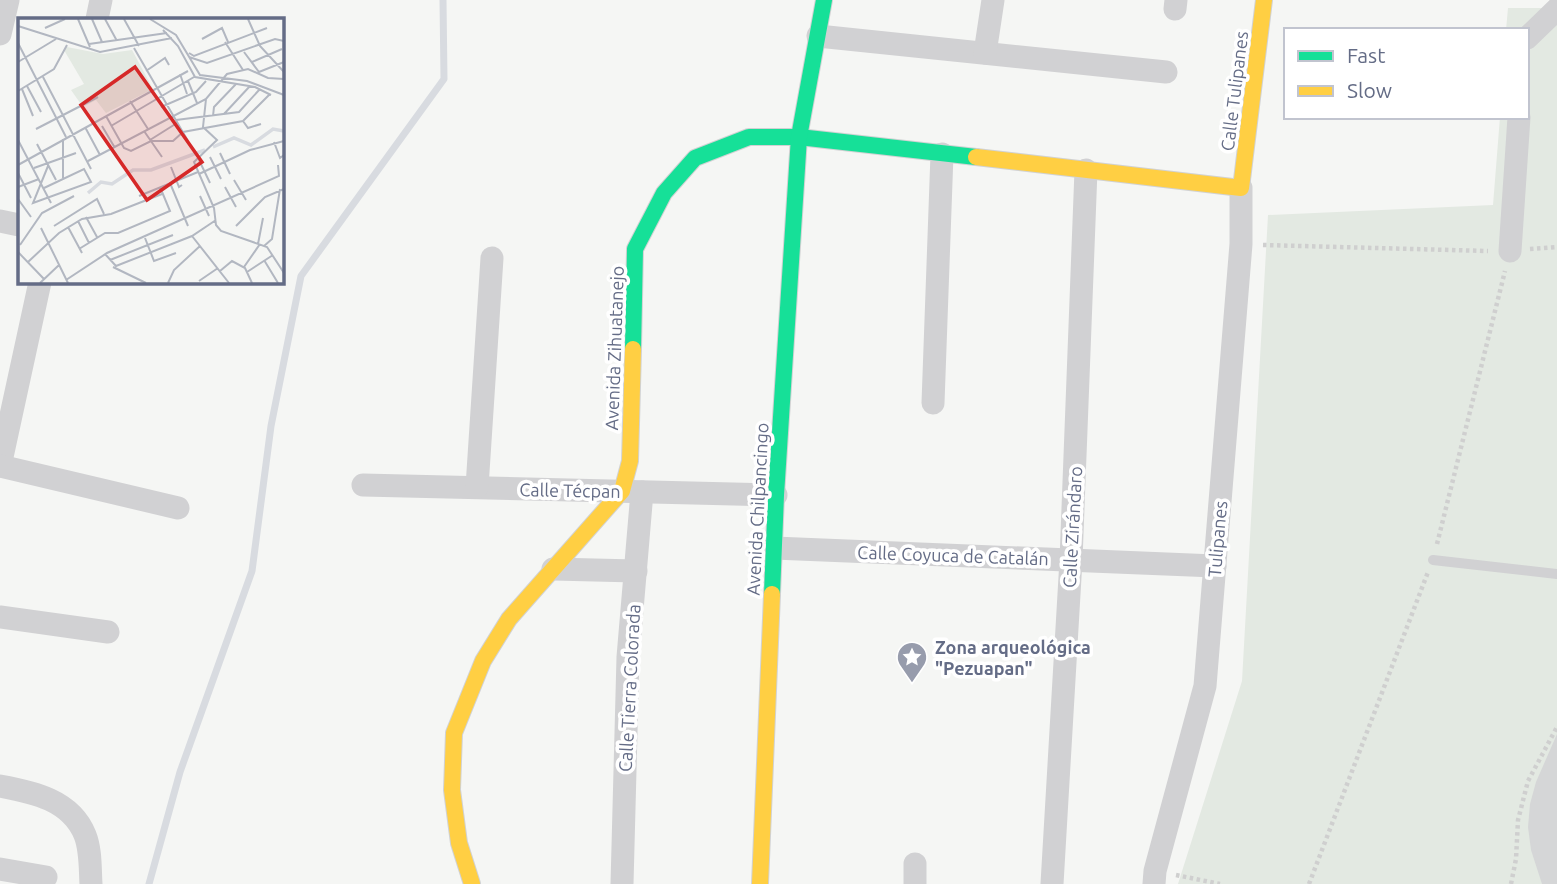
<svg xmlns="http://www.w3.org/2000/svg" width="1557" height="884" viewBox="0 0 1557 884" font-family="Ubuntu,sans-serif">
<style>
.green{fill:#e3e9e2}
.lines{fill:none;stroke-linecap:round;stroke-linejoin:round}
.stream{stroke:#d8dbe0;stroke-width:7}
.building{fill:#d5d6d7}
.fast-casing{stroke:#d1d2d3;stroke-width:18}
.slow-casing{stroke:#d1d2d3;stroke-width:18}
.path{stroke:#cfcfcf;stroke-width:4.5;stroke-dasharray:3.5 3.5;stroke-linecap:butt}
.lane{stroke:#d1d1d3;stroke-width:10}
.street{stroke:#d1d1d3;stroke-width:23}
.fast{stroke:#16e098;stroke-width:16}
.slow{stroke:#ffcf43;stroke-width:16}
.labels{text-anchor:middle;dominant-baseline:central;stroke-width:7;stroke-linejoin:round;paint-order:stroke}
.street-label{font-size:18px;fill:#646c86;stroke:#fff}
.poi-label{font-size:18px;font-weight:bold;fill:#646c86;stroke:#fff;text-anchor:start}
.inset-river{fill:none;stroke:#d8dbe0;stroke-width:3.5}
.inset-road{fill:none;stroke:#b2b7c1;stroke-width:2}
.view{fill:#d62828;fill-opacity:0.15;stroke:#d62828;stroke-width:3.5}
.inset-edge{fill:none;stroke:#646c86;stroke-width:3.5}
</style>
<rect width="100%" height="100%" fill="#f5f6f4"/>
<path class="green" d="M1508,8h49v876h-379l64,-203 26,-466 225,-10 7,-88h27v-87h-21z"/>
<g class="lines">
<path class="stream" d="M149,884l31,-112 72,-201 19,-145 30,-150 143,-197 -1,-79"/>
</g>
<path class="building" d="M1557,734v150h-15l-11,-34 -3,-23 2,-23 6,-22z"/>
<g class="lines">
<g class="fast-casing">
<g id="fast">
<path d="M633,349l2,-100 29,-56 31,-35 54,-21h50l177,20"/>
<path d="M772,594l4,-99 23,-358 25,-137"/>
</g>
</g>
<g class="slow-casing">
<g id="slow">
<path d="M976,157l265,31 23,-188"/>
<path d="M472,884l-13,-41 -7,-53 2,-57 29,-72 26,-42 113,-128 8,-30 3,-112"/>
<path d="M760,884l12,-290"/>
</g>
</g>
<g class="path">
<path d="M1263,245l225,6"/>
<path d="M1530,249l27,-2"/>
<path d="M1437,544l68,-273"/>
<path d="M1176,875l44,9"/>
<path d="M1309,884l119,-312"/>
<path d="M1511,884l5,-25 2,-39 10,-39 29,-54"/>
</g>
<path class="lane" d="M1433,560l124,14"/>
<g class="street">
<path d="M1175,9l1,-9"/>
<path d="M97,19l4,-19"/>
<path d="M0,34l8,-34"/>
<path d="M818,36l348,36"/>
<path d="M1527,38l30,-29"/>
<path d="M985,53l8,-53"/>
<path d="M0,221l19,4"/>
<path d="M1510,251l9,-134"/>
<path d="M933,403l9,-249"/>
<path d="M0,466l40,-184"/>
<path d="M0,466l178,42"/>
<path d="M363,485l413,10"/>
<path d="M477,487l15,-229"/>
<path d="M774,548l441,18"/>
<path d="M553,569l83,2"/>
<path d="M0,617l108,15"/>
<path d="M0,786c33,6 71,14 85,49 6,15 5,34 6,49"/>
<path d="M0,869l46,8"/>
<path d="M622,884l6,-227 14,-165"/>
<path d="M915,884v-20"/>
<path d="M1052,884l19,-324 15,-390"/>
<path d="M1154,884l1,-13 50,-185 36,-442v-56"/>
</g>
<use href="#fast" class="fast"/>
<use href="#slow" class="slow"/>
</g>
<defs>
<g id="sight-pin" transform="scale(1.575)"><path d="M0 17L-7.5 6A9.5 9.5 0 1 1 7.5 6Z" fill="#979cac" stroke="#fff"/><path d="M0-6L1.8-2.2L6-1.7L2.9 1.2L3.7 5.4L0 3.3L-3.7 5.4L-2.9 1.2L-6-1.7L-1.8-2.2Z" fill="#fff"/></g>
</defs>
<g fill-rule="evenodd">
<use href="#sight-pin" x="912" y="657"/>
</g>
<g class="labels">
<g class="street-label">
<text transform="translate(1234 91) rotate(-83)">Calle Tulipanes</text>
<text transform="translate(614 348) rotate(-88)">Avenida Zihuatanejo</text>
<text transform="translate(570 490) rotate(1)">Calle Técpan</text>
<text transform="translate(757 509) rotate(-87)">Avenida Chilpancingo</text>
<text transform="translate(1072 527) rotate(-87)">Calle Zirándaro</text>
<text transform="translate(1217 539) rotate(-85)">Tulipanes</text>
<text transform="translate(953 555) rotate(2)">Calle Coyuca de Catalán</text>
<text transform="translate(629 688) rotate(-87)">Calle Tierra Colorada</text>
</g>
<g class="poi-label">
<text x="935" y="647">Zona arqueológica<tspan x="935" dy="21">"Pezuapan"</tspan></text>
</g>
</g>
<g transform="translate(18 18)">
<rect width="266" height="266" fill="#f5f6f4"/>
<path d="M49,29l36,7 29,-4 21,39 -47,24 -10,-13 -13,7 -12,-17 13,-6 -20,-34z" fill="#e3e9e2"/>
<path class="inset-river" d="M195,129l21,-9 17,7 22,-16 11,2M70,175l13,-11 11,2 21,-14h18l54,-20"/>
<path class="inset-road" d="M60,1l12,28M74,1l10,23M87,1l12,22M106,1l15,27M132,1l26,16 24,40 47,6 37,14M230,1l12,27 24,26M0,8l82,26 72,-14M27,10l20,-9M145,12l15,16 17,31 60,10 16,8M184,21l20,-11 6,14M207,24l18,28M0,25l48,94M71,26l78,-11M116,30l54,93M226,34l15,20 25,-10M171,35l5,3 73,-28M171,39l18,6 68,-24 9,2M0,44l38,-23M234,44l30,-13M128,53l19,-13 4,7M162,56l7,20M25,59l48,92M170,63l9,22M9,68l14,26M4,71l11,27M0,73l36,-22 13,-24M188,81l-3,28 14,13 -23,22 20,46 2,17 5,6 46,16 17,26M112,83l18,28M143,89l35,-15 10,-11M206,96l26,-28M88,98l18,32 7,3 20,-10h22l10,-9 60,-11 27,-27M195,98l1,-9 22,-23M158,102l63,-8 21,-23M225,103l5,7 13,-4M84,108l13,22M93,108l83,-49M67,109l15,28M18,111l62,-32M126,113l18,26M45,121v39M0,122l33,63M132,122l27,-17M256,124l6,16 4,-3M19,126l19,36M202,135l10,21M192,139l11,22M181,142l11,23M70,143l118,-62 21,-25 21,-5 20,9 16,1M0,147l170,-94M153,149l8,20 3,-2M16,150l42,-15M0,155l13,25M181,156l51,-24 34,-9M216,162l12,20M152,165l18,43M0,169l21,-8M207,169l11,20M26,170l40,-19 7,13 -58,21 15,-37M121,178l59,-24M182,178l9,20M0,181l13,18M68,199l11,20M60,203l11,22M36,208l43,-27 7,15M218,208l29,-29 19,-8M50,209l14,26M23,210l27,55M174,218l37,47M127,220l9,23 22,-8M240,226l5,-26M2,227l22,-32 32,-17M246,228l8,-7 8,-50M61,231l26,-16h13l52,-22 -10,-24M0,234l26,27M87,236l11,12 76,-30 24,-16M92,242l63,-25M246,242l14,23M10,244l31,-29 23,-14 29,-5 51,-20M95,249l33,16M226,249l16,-23M202,253l12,-10 13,7 7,15M229,254l26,-17M48,262l41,-27 172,-77 -1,-11M181,263l19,-13M22,265l19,-18M150,265l6,-13 26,-24"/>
<path class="view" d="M117,49l67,95 -55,38 -66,-95z"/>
<rect width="266" height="266" class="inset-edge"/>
</g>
<rect x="1284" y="28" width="245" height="91" fill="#ffffff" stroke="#c1c4cf" stroke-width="2"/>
<rect x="1298" y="51" width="35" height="10" fill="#16e098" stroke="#c1c4cf" stroke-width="2"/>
<text x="1347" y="63" font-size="21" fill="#646c86">Fast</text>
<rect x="1298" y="86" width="35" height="10" fill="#ffcf43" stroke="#c1c4cf" stroke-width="2"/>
<text x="1347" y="98" font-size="21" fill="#646c86">Slow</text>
</svg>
